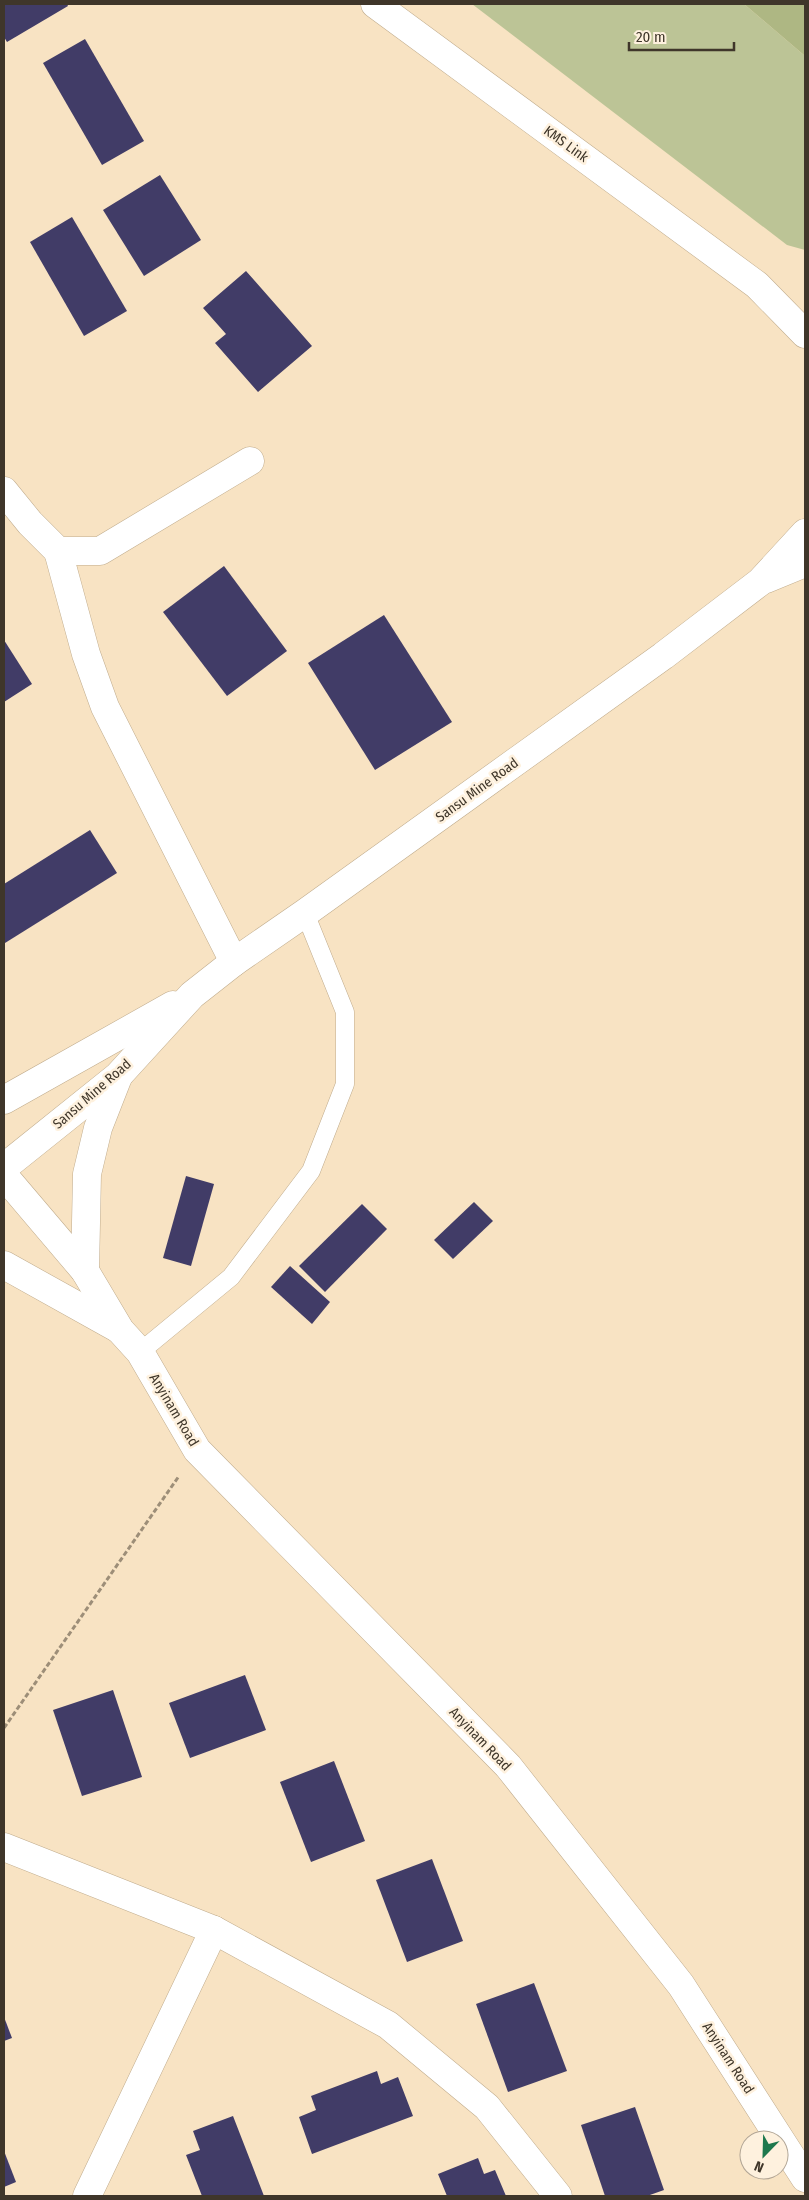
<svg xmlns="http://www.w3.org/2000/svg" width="809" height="2200" viewBox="0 0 809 2200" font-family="'Fira Sans Condensed',sans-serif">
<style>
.green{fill:#bcc496}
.forest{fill:#aeb783}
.building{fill:#413c67}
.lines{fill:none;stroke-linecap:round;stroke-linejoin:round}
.service-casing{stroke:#c0ac8d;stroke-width:19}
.minor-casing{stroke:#c0ac8d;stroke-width:29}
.tertiary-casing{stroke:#c0ac8d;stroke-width:29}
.path{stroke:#9d8e78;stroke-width:3;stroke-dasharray:5 2.5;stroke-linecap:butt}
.service{stroke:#fff;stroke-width:18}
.minor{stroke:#fff;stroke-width:28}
.tertiary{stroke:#fff;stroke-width:28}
.labels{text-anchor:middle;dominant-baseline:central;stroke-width:5;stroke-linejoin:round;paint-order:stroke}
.street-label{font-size:14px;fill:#3f362a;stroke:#fef1de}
</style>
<rect width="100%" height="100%" fill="#f8e3c3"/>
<path class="green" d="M472,4h272l61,52v194l-18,-5z"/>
<path class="forest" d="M744,4h61v52z"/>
<g class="building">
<path d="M4,4h63l1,2 -61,36 -3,-5z"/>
<path d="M85,39l59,102 -42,24 -59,-102z"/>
<path d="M160,175l41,65 -57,36 -41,-66z"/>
<path d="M72,217l55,94 -43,25 -54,-94z"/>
<path d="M246,271l66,75 -54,46 -43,-49 11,-9 -23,-26z"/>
<path d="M224,566l63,85 -60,45 -64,-84z"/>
<path d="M384,615l68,107 -77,48 -67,-107z"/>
<path d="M4,640l28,44 -28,18z"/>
<path d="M90,830l27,43 -112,70 -1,-59z"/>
<path d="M186,1176l28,8 -23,82 -28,-8z"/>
<path d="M474,1202l19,19 -40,38 -19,-19z"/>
<path d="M362,1204l25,25 -62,63 -26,-26z"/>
<path d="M290,1266l40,36 -18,22 -41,-37z"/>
<path d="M245,1675l21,55 -76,28 -21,-55z"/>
<path d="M113,1690l29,87 -60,19 -29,-86z"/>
<path d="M334,1761l31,80 -54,21 -31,-80z"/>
<path d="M432,1859l31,82 -56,21 -31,-82z"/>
<path d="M534,1983l33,88 -59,21 -32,-88z"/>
<path d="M4,2017l8,21 -8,3z"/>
<path d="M377,2071l4,13 17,-7 15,39 -101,38 -13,-37 17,-7 -5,-14z"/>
<path d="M635,2107l29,83 -17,6h-42l-24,-71z"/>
<path d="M233,2116l31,80h-62l-16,-41 14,-5 -7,-19z"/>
<path d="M4,2151l12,31 -12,5z"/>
<path d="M478,2158l6,16 11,-4 11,26h-59l-9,-22z"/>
</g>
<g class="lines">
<g class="service-casing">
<path id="service" d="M140,1352l91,-75 80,-106 34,-87v-72l-40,-99"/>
</g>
<g class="minor-casing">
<g id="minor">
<path d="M375,4l382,281 48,49"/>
<path d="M4,491l26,32 28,28h42l150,-90"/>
<path d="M58,551l28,103 19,53 129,255"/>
<path d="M4,1847l210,83"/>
<path d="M87,2196l127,-266 174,95 99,82 71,89"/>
</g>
</g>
<g class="tertiary-casing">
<g id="tertiary">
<path d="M766,579l39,-16"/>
<path d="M4,1100l169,-95"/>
<path d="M7,1165l111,-89 74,-81 42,-33 71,-49 358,-257 97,-74 45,-49"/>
<path d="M6,1178l79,93 35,59 20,22 57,98 311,316 173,219 124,193"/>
<path d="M4,1265l115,64"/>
<path d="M85,1271l2,-97 11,-46 20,-51"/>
</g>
</g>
<path class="path" d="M4,1728l175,-252"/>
<use href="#service" class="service"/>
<use href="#minor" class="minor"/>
<use href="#tertiary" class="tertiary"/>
</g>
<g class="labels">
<g class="street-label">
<text transform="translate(566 144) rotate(36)">KMS Link</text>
<text transform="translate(477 790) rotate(-36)">Sansu Mine Road</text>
<text transform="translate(92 1094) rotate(-41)">Sansu Mine Road</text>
<text transform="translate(174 1410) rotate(59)">Anyinam Road</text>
<text transform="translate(480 1739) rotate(46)">Anyinam Road</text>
<text transform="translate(728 2058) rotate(57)">Anyinam Road</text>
</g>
</g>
<rect width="809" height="2200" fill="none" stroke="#3f362a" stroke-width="10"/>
<g transform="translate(764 2155) rotate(203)"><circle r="24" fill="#fef1de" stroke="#b2a696"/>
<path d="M0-4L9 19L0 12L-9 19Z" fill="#1e784d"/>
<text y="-8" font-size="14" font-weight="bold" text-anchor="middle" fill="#3f362a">N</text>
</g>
<path d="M629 42v8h105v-8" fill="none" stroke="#3f362a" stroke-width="2.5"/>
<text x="636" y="42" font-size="15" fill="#3f362a" stroke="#fef1de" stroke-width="4" paint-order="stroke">20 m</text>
</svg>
